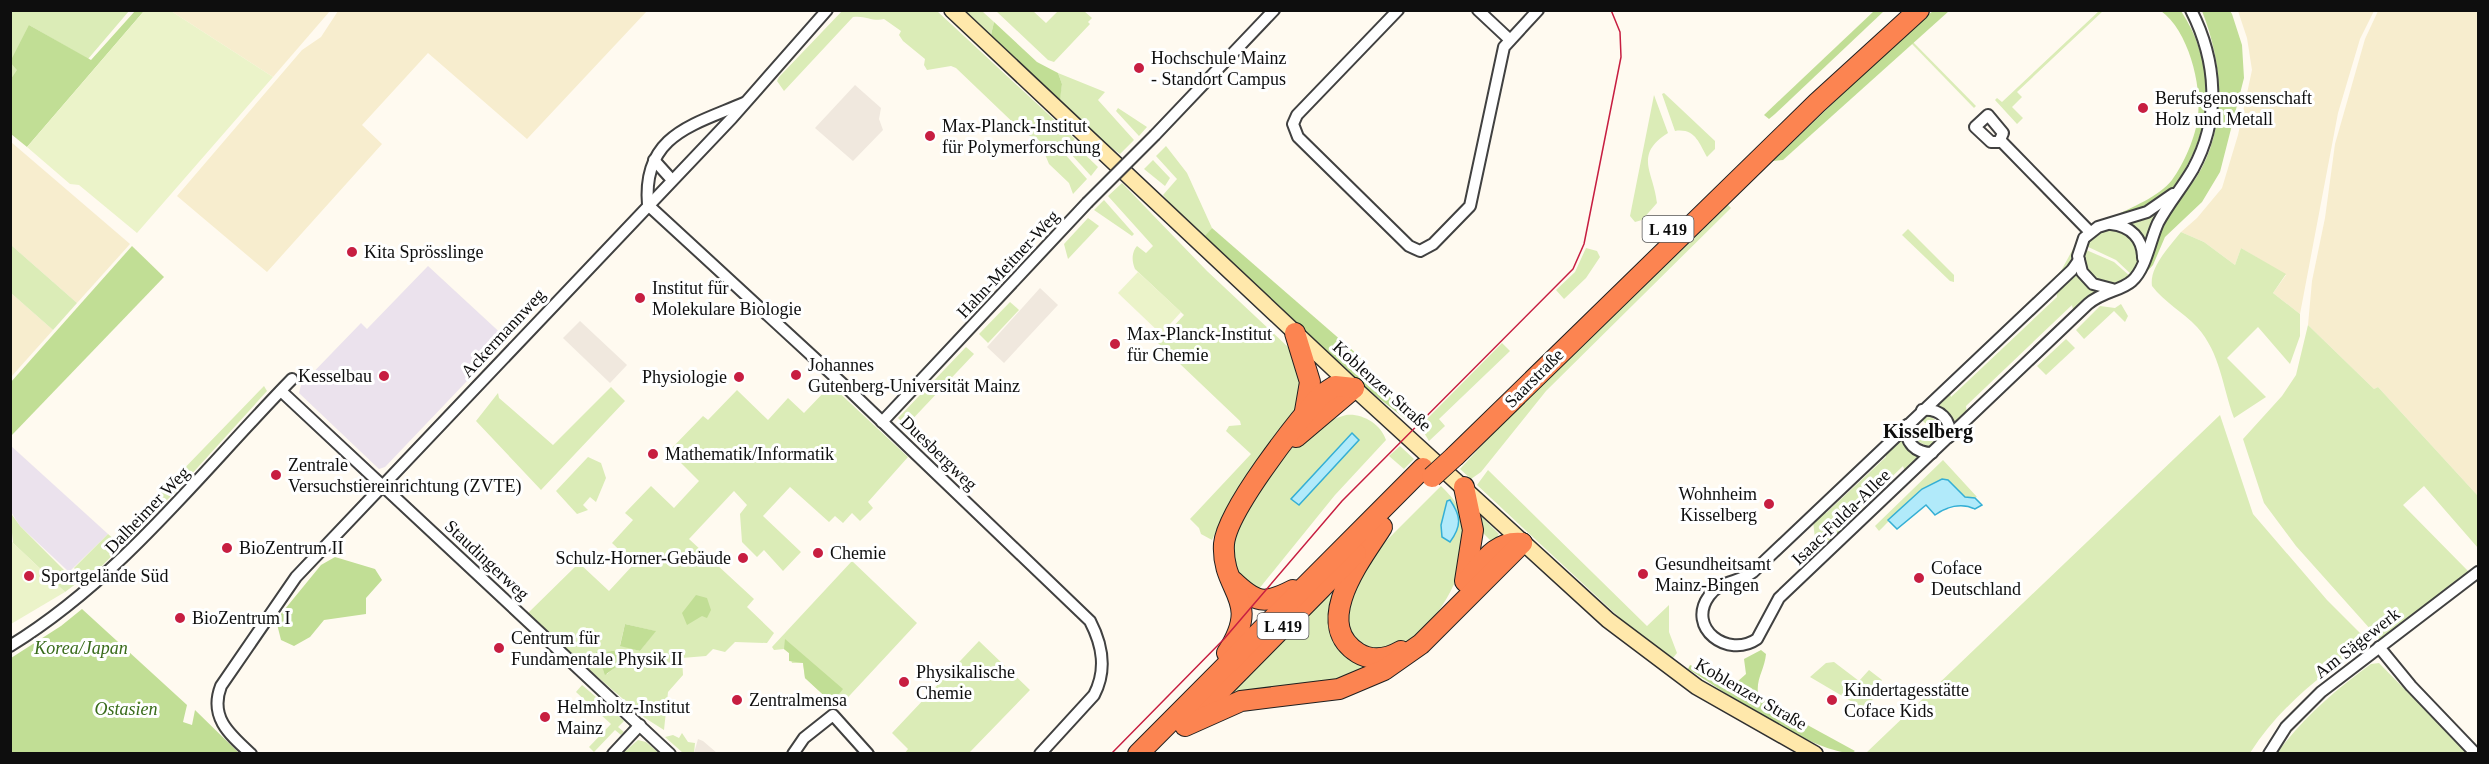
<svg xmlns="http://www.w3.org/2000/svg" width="2489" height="764" viewBox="0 0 2489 764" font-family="'Times New Roman',serif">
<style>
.industrial{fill:#ebe2ed}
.farmland{fill:#f7edce}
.green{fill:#dbecb7;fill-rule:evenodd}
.forest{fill:#c1de95}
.pitch{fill:#ebf3c9}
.plaza{fill:#f0e8de}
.water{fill:#b1eafa;stroke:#34afd5;stroke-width:1.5}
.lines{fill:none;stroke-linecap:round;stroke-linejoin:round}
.street-casing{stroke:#414141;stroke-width:14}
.secondary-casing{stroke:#303030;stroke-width:18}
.highway-casing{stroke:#1f1f1f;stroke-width:22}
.street{stroke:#fff;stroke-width:10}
.secondary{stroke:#ffe8ab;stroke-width:15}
.highway{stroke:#fc8451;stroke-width:20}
.tram{stroke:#c71e41;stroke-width:1.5}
.street-bridge-casing{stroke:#414141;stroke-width:14;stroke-linecap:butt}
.highway-bridge-casing{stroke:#1f1f1f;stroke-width:22;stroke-linecap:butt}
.street-bridge{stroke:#fff;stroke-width:10}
.highway-bridge{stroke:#fc8451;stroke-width:20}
.poi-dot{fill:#c71e41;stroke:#fff;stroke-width:2}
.labels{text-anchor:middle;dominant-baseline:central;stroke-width:6;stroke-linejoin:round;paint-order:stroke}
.shield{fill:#fff;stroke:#565656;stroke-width:1.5}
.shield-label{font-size:16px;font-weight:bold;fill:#0e0e0e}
.poi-label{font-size:18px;fill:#0e0e0e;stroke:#fff;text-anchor:start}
.street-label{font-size:18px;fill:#0e0e0e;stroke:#fff}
.park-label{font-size:18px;font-style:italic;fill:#386b1a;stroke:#fff}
.neighbourhood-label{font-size:20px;font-weight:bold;fill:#0e0e0e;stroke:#fff}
</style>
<rect width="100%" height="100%" fill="#fffaf0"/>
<g class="industrial">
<path d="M428,266l79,73 -122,128 -6,2 -80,-76 2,-8 60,-62 6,6z"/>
<path d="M10,445l98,89 -39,38 -49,-46 -9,-14z"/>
</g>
<g class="farmland">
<path d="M171,11h159l-57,66z"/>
<path d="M338,11v-1l309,1 -120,128 -99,-86 -66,72 20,19 -115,128 -90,-76 125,-146 19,-13z"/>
<path d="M2238,11h136l-14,28 -22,74 -38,201 -27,-21 13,-18 -45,-27 -6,17 -31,-23 -23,-10 16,-14 25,-30 16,-53 14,-65 -5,-32z"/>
<path d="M2378,11h100v485l-100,-109 -4,2 -66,-64 4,-44 13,-63 10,-74 30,-105z"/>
<path d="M11,142l119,102 -53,59 -66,-58z"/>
<path d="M11,293l42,37 -42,47z"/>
</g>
<g class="green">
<path d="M843,10l94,1 138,128 -12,13 24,27 -14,15 -4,-11 -20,-19 -10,-24 -15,-7 -68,-65 -5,-2 -24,4 -3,-5 1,-6 -22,-18 -4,-6 2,-4 -17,-12c-11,3 -19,-4 -31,-2l-69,74 -7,-10 2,-4z"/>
<path d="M11,11h118l-41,48 -59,-34 6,34 -24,30z"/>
<path d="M965,11h17l12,11 -3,13z"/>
<path d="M996,11h37l13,12 12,-12h26l8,7 -4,4 2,2 -36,38 -6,-2z"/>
<path d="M2099,11h4l-86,81 5,5 -10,10 11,11 -6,6 -22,-24 2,-2 5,4z"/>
<path d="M1912,41l64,65 -2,2 -63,-65z"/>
<path d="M1058,73l47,19 -7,8 36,40 -14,14 -36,-26 -25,-24 3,-20z"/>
<path d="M1664,93l51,48v8l-8,8c-8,-14 -12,-29 -32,-26l-13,-37z"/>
<path d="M1654,95l14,38c-35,22 -14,39 -11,70l-15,17 -7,2 -5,-6z"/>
<path d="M1118,108l29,19 -8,9 -23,-25z"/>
<path d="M1076,146l22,21 -7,9 -21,-23z"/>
<path d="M1166,146l21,27 25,55 -6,8 16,21 -24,-21 -35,-41 14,-16 -21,-23z"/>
<path d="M1153,160l17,18 -5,8 -21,-17z"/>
<path d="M1122,183l85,88 81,76 17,30 -9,32 -66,92 -18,39 -11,-6 -2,-6 -9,-9 61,-65 -25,-23 3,-5 12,-1 -1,-4 -82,-78 26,-28 -49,-46c-3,-7 -4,-16 2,-23l9,7 7,-7 -45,-50z"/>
<path d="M1104,200l30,34 -2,2 -38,-26z"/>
<path d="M1727,204l4,4 -185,183 -65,81 -10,7 -11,-10 60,-65z"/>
<path d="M2162,206l-15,38 -22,-22z"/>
<path d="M1088,218l11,8 -31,33 -4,-15z"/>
<path d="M1908,229l46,46v7l-4,-1 -48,-46z"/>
<path d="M2103,229h16l16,12 5,19 -8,15 -16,-15 -32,-15z"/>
<path d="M2181,232l23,10 31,23 6,-17 45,26 -13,19 27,21v22l-10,28 -32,-37 -31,31 39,39 -32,21c-12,-32 -13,-64 -37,-91 -14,-15 -33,-25 -45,-41 -3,-19 18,-40 29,-54z"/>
<path d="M11,245l66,58 -24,27 -42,-37z"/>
<path d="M2074,247l2,1 -8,19 -36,36 -2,-2 31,-30z"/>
<path d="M1586,248l11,3 3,6 -14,21 -22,21 -8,-9 19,-18z"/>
<path d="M2084,249l30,13 17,15c-26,14 -52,5 -47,-28z"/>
<path d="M2077,269l20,21 -23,24 -2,-9 -106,101 1,10 -12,7 -20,-21 14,-12 2,7 106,-100 -1,-10z"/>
<path d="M1010,302l9,8 -31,33 -9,-9z"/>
<path d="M2121,304l7,12 -3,6 -11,-11 -30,28 -8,-9 24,-24 15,2z"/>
<path d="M2308,325l66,64 4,-2 100,109v52l-54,-62 -21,19 66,67 -89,68 -84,-94 -32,-43 -21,-64 39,-43 14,-21z"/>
<path d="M2066,339l9,9 -29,27 -9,-9z"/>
<path d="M1502,343l8,8 -71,68 6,7 -16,15 -9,-15z"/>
<path d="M966,347l8,7 -68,72 -8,-8z"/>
<path d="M264,386l3,5 -88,97 -92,93 -13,-13 34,-34 7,6z"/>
<path d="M611,387l14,14 -84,89 -65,-69 22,-28 1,5 54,47z"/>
<path d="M833,387l75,70 -40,45 5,6 -13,13 -8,-8 -9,10 -8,-7 -6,6 -39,-35 -27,29 38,36 -18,19 -19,-21 -7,7 -15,-15 -2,-28 7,-9 -13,-14 -45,48 65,60 -7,8 27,26 -7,10 -32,-1 -10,10 -12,-3 -7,7 -24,2 1,17 -15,17 -4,38 -19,-12 -119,-103 53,-52 30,28 25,-27 -22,-21 21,-23 -8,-7 26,-27 23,22 25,-27 -30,-30 34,-35 5,4 29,-30 31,30 20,-22 16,15 23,-24zM625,624l30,7 -15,20 -20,-6zM610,651l7,5 -4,13 -6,5 -3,-2 -8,-19z"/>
<path d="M1346,415c16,-2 35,9 40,25l-51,55 -81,100c-11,-13 -22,-27 -23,-45 -1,-34 60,-108 89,-126 8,-4 18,-6 26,-9z"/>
<path d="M2220,415l33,99 74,86 42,42c-46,31 -89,64 -119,111h-384z"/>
<path d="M1930,416l12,9 -2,15 -7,-16 -8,-1 -5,-5z"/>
<path d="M1915,423l5,5 3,10 8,1 4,5 -8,2 -10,-5 -4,-10z"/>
<path d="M1899,435l22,24 -15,15 -3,-8 -61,59 1,10 -9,6 -19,-2 -2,-19 11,-12 2,5 60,-56v-8z"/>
<path d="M1400,446l14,13 -10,10 -15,-13z"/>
<path d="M588,457l13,6 5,15 -10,24 -6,-5 -7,8 5,5 -11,4 -21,-23z"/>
<path d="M1943,460l34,37 -6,2 -6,-2 -17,-17c-28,4 -51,34 -69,51l-4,-5z"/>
<path d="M1488,470l159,156 22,-21v27l8,21 -4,5 -36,-24 -160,-149z"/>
<path d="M1441,486c11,11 22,23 24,39 6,43 -26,97 -61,121 -7,4 -18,6 -27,8l-29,-16 -4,-36 27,-46z"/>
<path d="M1475,510l24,24 -6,9 -17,-17z"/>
<path d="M10,512l10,14 57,57 -12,9 -52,-49z"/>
<path d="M852,561l65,62 -79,85 -33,-30 -2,-15h-11l-3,-10 -5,-4 -10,1 -2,-3z"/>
<path d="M1335,594l-4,26 48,45 -21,11 -123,23 -9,-3 102,-100z"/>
<path d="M979,641l51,49 -61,63h-64l3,-4 -16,-16z"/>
<path d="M1834,662l25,19 10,-11 13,10 -9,11 3,3 -10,16 -56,-33 16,-14z"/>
<path d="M2379,663l88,90h-190c27,-36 57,-62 94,-89z"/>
<path d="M582,685l42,36 -6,6 6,5 -3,3 -6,-5 -21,22 -5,-5 22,-23 -35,-32z"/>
<path d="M682,733l6,9 7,1 -1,10h-11l-18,-16 8,-2 6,3z"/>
<path d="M638,740l8,2 13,11h-36z"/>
</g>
<g class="forest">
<path d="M135,11h9l-117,136 -16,-13v-55l6,-9 -7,-8 19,-37 62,35z"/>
<path d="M1874,11h10l-109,103 -6,5 -5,-4z"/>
<path d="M1933,11h16l-166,149 -10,1 137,-132z"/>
<path d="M2161,11h20c32,48 34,109 3,160 -7,12 -17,26 -31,33 -11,7 -26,10 -38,14l-2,-1c18,-10 46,-20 59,-37 12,-16 24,-44 26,-64 4,-31 -10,-86 -37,-105z"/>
<path d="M2202,11h28l2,3 10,31 2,33 -24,94 -18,30 -37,35 -12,28 -11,12c4,-21 16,-48 28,-67 7,-11 18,-21 26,-32 32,-51 27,-114 6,-167z"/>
<path d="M994,22l43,40 21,11 4,11 -2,16 -69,-65z"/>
<path d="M1212,228l146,127 50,66 -41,-32 -145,-132 -17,-21z"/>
<path d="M132,246l32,31 -153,159v-54z"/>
<path d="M335,557l40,12 7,11 -16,18v16l-42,6 -14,17 -16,9 -13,-6 -5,-20 45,-55z"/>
<path d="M696,595l11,3 4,12 -4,8 -5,-2 -15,9 -5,-12z"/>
<path d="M82,609l105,96 -4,17 9,3 3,-15 44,43h-228v-95l50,-32z"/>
<path d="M625,624l31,7 -16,20 -20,-5z"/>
<path d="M785,639l58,50 -11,14 -27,-25 -2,-15 -14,-2v-8l-5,-4z"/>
<path d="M1761,650l5,4c-1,14 -10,25 -8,39l22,17 75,41 -3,2c-40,0 -127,-61 -164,-84l2,-4 29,13 18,4 9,-8 -2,-15z"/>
<path d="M614,651l10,10 -19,14 -9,-23z"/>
</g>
<g class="pitch">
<path d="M144,11h27l102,66 -136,156 -58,-48 -9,-1 -43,-37z"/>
<path d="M1138,272l43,40 -20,22 -43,-41z"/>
<path d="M10,540l55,52 -54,32h-1z"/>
</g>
<g class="plaza">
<path d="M855,85l26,23 -2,11 4,11 -30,31 -38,-33z"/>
<path d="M1040,288l18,17 -54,58 -17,-16z"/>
<path d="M580,321l47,44 -17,18 -47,-45z"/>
<path d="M698,739l5,2 14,12h-23z"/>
</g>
<g class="water">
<path d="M1352,433l7,7 -60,65 -8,-6z"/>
<path d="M1942,479l6,1 17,17 10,1 7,7 -7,4c-14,-7 -29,-2 -40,6l-9,-10 -29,24 -9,-9 34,-31z"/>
<path d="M1450,500c11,16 12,26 0,42l-8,-5 -1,-12 6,-24z"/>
</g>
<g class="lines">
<g class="street-casing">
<g id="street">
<path d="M1398,10l-101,105 -4,9 5,13 111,109 11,5 13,-7 37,-38 34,-159 34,-37"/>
<path d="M1478,10l31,29"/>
<path d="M1988,115l15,18 -4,9h-8l-16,-15z"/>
<path d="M1155,135l119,-125"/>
<path d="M2001,141l89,91"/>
<path d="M654,160l18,20"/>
<path d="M648,205l199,183 243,233c13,25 17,49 4,74l-54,59"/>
<path d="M648,205c-6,-70 45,-80 96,-102"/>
<path d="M2111,224c20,2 32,15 32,34"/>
<path d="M2079,260l-7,10 -319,302c-14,11 -33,8 -44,24 -23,32 19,63 48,43l22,-41 309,-294c15,-13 33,-13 44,-23 14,-12 18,-41 26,-58 10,-19 24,-35 35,-54 28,-51 24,-108 -2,-159"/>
<path d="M2112,289l-19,-5 -11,-12 -4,-16 6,-18 14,-11 49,-15 26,-18"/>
<path d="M281,391l389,363"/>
<path d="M1922,410c18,-2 30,10 27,27"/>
<path d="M882,422l205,-219"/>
<path d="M1907,425c-3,18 9,28 25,28"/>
<path d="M10,646c112,-69 191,-174 282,-267"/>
<path d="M2379,647l32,39 65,68"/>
<path d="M251,754c-22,-20 -42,-37 -30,-68l75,-109 436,-459 95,-108"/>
<path d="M613,754l27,-29"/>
<path d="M793,754l11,-16 29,-23 35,39"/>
<path d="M2269,754l17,-27 35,-35 157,-120"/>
</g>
</g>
<g class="secondary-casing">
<path id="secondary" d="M952,10l402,378 254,232 89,67 118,67"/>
</g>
<g class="highway-casing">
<g id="highway">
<path d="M1295,333l15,49 -5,29"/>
<path d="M1296,437l58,-49"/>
<path d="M1455,456l362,-353 102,-93"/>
<path d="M1464,487l9,43 -8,51"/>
<path d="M1382,527c-19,30 -72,96 -24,126 13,8 29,6 43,-2"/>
<path d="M1233,581c23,22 31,24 60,9"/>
<path d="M1466,582c16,-18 29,-42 56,-39"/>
<path d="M1227,653c36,-56 -6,-60 -3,-109 3,-34 73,-122 97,-149l14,-9 19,2"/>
<path d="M1195,716l161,-163"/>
<path d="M1185,726l56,-25 98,-12 45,-19 37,-26 101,-101"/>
<path d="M1138,754l285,-286"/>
</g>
</g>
<use href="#street" class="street"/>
<use href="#secondary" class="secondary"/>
<use href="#highway" class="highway"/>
<path class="tram" d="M1111,754l113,-115 118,-138 231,-232 11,-25 37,-187 -1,-25 -9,-22"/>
<g class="street-bridge-casing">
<path id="street-bridge" d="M1087,203l68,-68"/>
</g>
<g class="highway-bridge-casing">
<path id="highway-bridge" d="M1432,477l23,-21"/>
</g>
<use href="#street-bridge" class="street-bridge"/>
<use href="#highway-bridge" class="highway-bridge"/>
</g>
<g class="poi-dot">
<circle cx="1139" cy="68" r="6"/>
<circle cx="2143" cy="108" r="6"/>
<circle cx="930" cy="136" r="6"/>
<circle cx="352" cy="252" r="6"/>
<circle cx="640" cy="298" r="6"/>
<circle cx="1115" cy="344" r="6"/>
<circle cx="796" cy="375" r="6"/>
<circle cx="384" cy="376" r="6"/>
<circle cx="739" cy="377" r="6"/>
<circle cx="653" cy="454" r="6"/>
<circle cx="276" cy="475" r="6"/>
<circle cx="1769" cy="504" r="6"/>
<circle cx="227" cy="548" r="6"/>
<circle cx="818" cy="553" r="6"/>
<circle cx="743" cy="558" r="6"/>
<circle cx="1643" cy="574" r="6"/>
<circle cx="29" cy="576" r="6"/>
<circle cx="1919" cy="578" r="6"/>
<circle cx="180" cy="618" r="6"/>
<circle cx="499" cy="648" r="6"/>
<circle cx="904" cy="682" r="6"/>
<circle cx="737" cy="700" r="6"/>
<circle cx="1832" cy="700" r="6"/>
<circle cx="545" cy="717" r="6"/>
</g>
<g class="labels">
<g class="shield">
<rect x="1642.5" y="216" width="51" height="26" rx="4.5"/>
<rect x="1257.5" y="613" width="51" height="26" rx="4.5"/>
</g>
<g class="shield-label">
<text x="1668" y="229">L 419</text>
<text x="1283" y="626">L 419</text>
</g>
<g class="poi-label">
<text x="1151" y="58">Hochschule Mainz<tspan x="1151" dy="21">- Standort Campus</tspan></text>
<text x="2155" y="98">Berufsgenossenschaft<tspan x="2155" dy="21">Holz und Metall</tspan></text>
<text x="942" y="126">Max-Planck-Institut<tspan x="942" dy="21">für Polymerforschung</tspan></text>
<text x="364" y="252">Kita Sprösslinge</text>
<text x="652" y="288">Institut für<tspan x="652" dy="21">Molekulare Biologie</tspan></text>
<text x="1127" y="334">Max-Planck-Institut<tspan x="1127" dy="21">für Chemie</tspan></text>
<text x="808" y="365">Johannes<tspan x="808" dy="21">Gutenberg-Universität Mainz</tspan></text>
<text x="372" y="376" text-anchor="end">Kesselbau</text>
<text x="727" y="377" text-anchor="end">Physiologie</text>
<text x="665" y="454">Mathematik/Informatik</text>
<text x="288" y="465">Zentrale<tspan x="288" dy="21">Versuchstiereinrichtung (ZVTE)</tspan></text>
<text x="1757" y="494" text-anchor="end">Wohnheim<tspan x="1757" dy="21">Kisselberg</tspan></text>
<text x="239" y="548">BioZentrum II</text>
<text x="830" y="553">Chemie</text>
<text x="731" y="558" text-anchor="end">Schulz-Horner-Gebäude</text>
<text x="1655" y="564">Gesundheitsamt<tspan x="1655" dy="21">Mainz-Bingen</tspan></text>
<text x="1931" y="568">Coface<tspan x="1931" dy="21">Deutschland</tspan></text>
<text x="41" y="576">Sportgelände Süd</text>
<text x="192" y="618">BioZentrum I</text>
<text x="511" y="638">Centrum für<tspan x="511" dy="21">Fundamentale Physik II</tspan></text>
<text x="916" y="672">Physikalische<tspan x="916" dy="21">Chemie</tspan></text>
<text x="1844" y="690">Kindertagesstätte<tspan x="1844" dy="21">Coface Kids</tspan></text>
<text x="749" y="700">Zentralmensa</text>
<text x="557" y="707">Helmholtz-Institut<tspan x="557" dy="21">Mainz</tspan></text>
</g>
<g class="street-label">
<text transform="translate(1008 264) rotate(-47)">Hahn-Meitner-Weg</text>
<text transform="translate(503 333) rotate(-47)">Ackermannweg</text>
<text transform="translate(1534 378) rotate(-45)">Saarstraße</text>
<text transform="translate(1382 386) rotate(42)">Koblenzer Straße</text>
<text transform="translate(939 453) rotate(44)">Duesbergweg</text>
<text transform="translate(147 510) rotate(-46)">Dalheimer Weg</text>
<text transform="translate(1841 517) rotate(-44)">Isaac-Fulda-Allee</text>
<text transform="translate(487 560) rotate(43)">Staudingerweg</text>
<text transform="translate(2357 643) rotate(-38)">Am Sägewerk</text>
<text transform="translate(1751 694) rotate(30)">Koblenzer Straße</text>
</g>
<g class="park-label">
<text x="81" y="648">Korea/Japan</text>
<text x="126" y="709">Ostasien</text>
</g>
<g class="neighbourhood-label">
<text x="1928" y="431">Kisselberg</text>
</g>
</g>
<rect width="2489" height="764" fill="none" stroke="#0e0e0e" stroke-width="24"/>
</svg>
